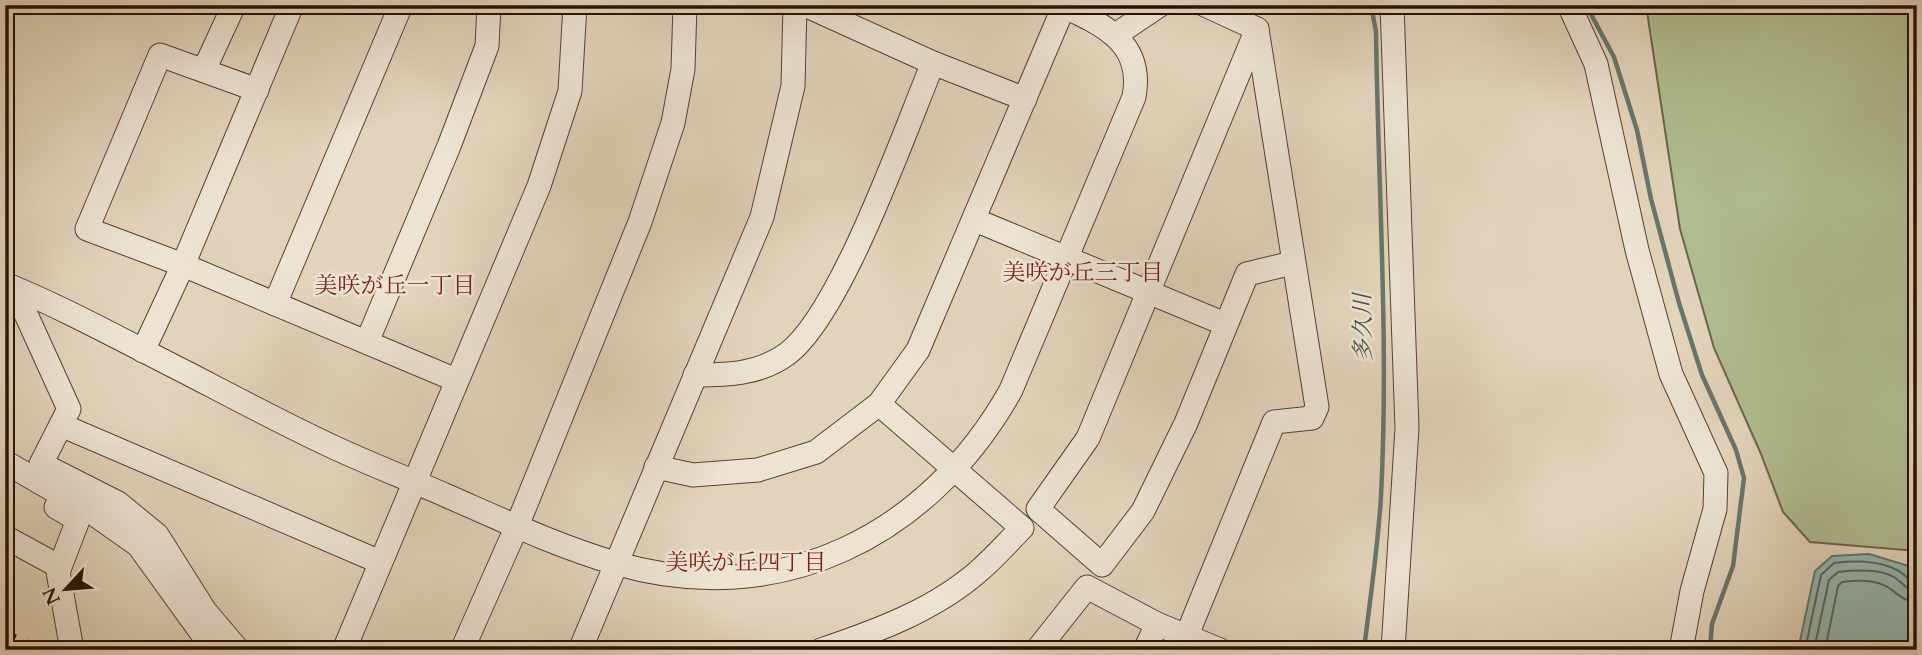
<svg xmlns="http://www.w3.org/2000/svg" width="1922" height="655" viewBox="0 0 1922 655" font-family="Cardo,'Noto Serif JP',serif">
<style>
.green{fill:#b1bd92;stroke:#6c664a;stroke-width:2}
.water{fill:#95b8b4;stroke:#69756d;stroke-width:2}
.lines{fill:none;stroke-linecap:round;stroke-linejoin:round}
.shore{stroke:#5e645c;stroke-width:2}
.stream{stroke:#69756d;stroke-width:4.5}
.minor-casing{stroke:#564131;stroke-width:25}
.minor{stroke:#ece3d3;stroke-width:23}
.rail{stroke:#271003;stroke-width:4.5;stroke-dasharray:12 12;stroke-linecap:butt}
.labels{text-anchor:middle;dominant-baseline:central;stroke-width:5;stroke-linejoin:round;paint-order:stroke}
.neighbourhood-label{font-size:23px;fill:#7a1f14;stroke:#ece3d3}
.water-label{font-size:23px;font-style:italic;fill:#4e4b41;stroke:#ece3d3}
</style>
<rect width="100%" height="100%" fill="#e2d4bb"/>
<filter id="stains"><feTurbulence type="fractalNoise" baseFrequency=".00286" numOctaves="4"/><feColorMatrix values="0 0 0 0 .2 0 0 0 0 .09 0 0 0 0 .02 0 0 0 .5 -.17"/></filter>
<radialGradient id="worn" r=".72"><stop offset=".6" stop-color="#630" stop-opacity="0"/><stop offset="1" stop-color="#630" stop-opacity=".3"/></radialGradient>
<path class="green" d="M1646,5h271v546l-107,-9 -27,-30 -22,-58 -47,-106 -34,-119z"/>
<path class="water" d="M1869,554l40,12 8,14v70h-119l17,-79 17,-15z"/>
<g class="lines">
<g class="shore">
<path d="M1805,650l16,-75 13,-12c24,-3 60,-3 76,18l7,1"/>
<path d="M1814,650l15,-70 9,-8c17,-2 46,-4 60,8 8,6 8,10 19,11"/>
<path d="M1825,650l13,-64 4,-4c15,-2 37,-3 50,8 9,7 13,11 25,12"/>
</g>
<g class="stream">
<path d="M1586,5l28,52 23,73 14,69 28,104 23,72 34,75 8,28 -11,88 -21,58 -2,26"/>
<path d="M1364,650c6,-51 14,-103 17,-154 8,-154 -3,-309 -5,-464l-5,-27"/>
</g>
<g class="minor-casing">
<g id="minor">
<path d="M805,5l128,58 92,36"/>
<path d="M1392,5l15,423 -14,222"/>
<path d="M1569,5l27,59 41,186 34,124 45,99 -1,36 -23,82 -11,59"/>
<path d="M1257,29l-169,409 -50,71 64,56 41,-54 43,-88 61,-149 45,-11"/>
<path d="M1117,34l43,-29"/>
<path d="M204,70l30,-65"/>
<path d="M257,90l-97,-35 -73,174 96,36 273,115"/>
<path d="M975,220l250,104"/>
<path d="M5,284c64,26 124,60 186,91 46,24 91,48 138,70 38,18 77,33 116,50 55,24 112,51 170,68 165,49 315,-28 396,-173l123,-293c10,-54 -30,-72 -73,-92"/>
<path d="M14,288l55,121 -28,55 77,39 39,32 48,76 33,39"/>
<path d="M275,304l126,-299"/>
<path d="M367,342l82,-196 38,-100 2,-41"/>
<path d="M143,351l40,-86 109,-260"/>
<path d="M695,375c33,0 65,-1 92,-21 54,-40 118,-224 146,-291"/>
<path d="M61,425l319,137"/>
<path d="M5,462l89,52 44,31 76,105"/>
<path d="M656,467l37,8 65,-5 58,-18 63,-48 39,-54 146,-344"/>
<path d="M56,507l22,13 -20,52 14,78"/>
<path d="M5,537l55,30"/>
<path d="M1187,635l87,-213 38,-4 5,-11 -60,-378 -52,-24"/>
<path d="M344,650l195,-464 31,-95 5,-86"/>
<path d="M462,650l55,-124 123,-304 33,-99 10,-54 2,-64"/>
<path d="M580,650l182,-433 31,-131 2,-81"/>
<path d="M821,650c56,-19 114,-40 159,-80 15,-13 28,-28 42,-42l-143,-124"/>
<path d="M1037,650l50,-63 70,37 63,26"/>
<path d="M1145,650l12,-26"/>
</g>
</g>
<use href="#minor" class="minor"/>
<path class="rail" d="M5,632l41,18"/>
</g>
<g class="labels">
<g class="neighbourhood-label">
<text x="1083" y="272">美咲が丘三丁目</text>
<text x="395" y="285">美咲が丘一丁目</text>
<text x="746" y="562">美咲が丘四丁目</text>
</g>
<g class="water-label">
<text transform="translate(1363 328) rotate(-91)">多久川</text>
</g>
</g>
<rect width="1922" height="655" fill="none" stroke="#e2d4bb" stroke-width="28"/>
<rect x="7" y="7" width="1908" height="641" fill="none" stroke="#271003" stroke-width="3.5"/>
<rect x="14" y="14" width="1894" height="627" fill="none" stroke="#271003" stroke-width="2"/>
<g transform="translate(66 589) rotate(244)" stroke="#ece3d3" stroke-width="5" paint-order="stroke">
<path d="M0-5L12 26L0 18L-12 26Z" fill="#271003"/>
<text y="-10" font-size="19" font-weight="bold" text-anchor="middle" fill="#271003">N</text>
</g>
<rect width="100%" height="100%" filter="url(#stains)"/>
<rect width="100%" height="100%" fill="url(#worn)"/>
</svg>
